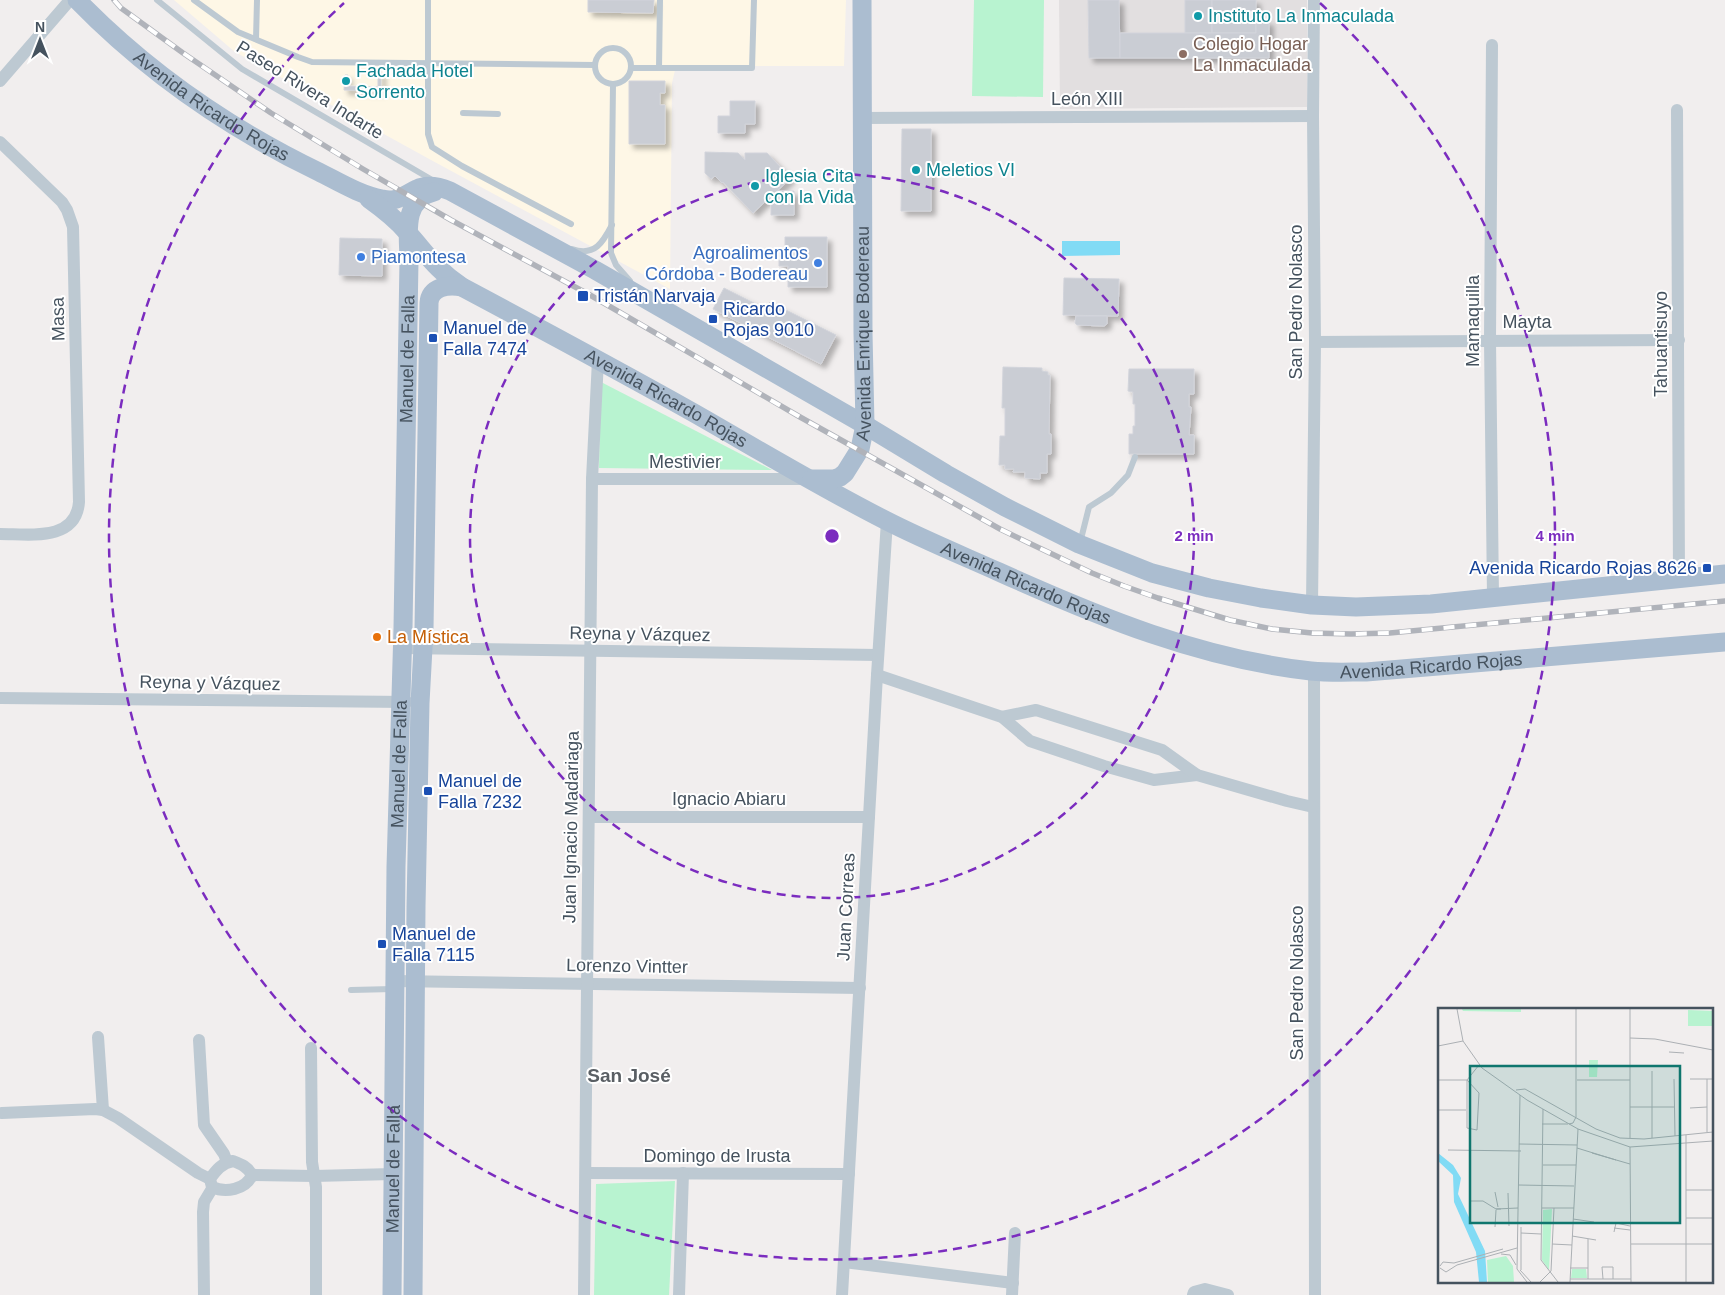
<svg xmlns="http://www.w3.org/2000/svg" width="1725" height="1295" viewBox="0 0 1725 1295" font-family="Arial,sans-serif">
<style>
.commercial{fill:#fef7e6}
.education{fill:#e2dfe0}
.green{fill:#b8f3d0}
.water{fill:#81dbf5}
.building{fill:#cacdd4;stroke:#d2d4db;filter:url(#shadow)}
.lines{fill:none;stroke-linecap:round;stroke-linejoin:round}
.service{stroke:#bdc9d2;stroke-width:6}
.minor{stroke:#bdc9d2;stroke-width:12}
.primary{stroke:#abbdd0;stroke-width:19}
.rail-casing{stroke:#b0b3ba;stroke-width:5.5}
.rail{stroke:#fff;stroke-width:4;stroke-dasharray:11;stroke-linecap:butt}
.ring{fill:none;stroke:#7b2cbf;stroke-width:2.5;stroke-dasharray:9 6}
.culture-dot{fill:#0f9aa8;stroke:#fff;stroke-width:2}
.education-dot{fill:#8d6e63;stroke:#fff;stroke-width:2}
.shop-dot{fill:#3f7fe0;stroke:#fff;stroke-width:2}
.transit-dot{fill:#1a4fb4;stroke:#fff;stroke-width:2}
.food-dot{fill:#e8710a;stroke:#fff;stroke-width:2}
.labels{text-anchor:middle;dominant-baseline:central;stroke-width:4;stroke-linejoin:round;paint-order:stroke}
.culture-label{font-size:18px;fill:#0d838f;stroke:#fff;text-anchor:start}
.education-label{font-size:18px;fill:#785e54;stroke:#fff;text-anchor:start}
.street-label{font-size:18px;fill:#45525e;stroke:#fff}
.shop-label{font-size:18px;fill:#366cbe;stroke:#fff;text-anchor:end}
.transit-label{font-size:18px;fill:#164399;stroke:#fff;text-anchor:start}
.food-label{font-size:18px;fill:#c56008;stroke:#fff;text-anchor:start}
.neighbourhood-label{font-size:19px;font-weight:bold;fill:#5a5f64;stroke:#fff}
.inset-road{fill:none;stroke:#acb0b4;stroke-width:1}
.view{fill:#0f766e;fill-opacity:0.15;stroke:#0f766e;stroke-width:2.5}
.inset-edge{fill:none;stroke:#45525e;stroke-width:2.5}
.centre{fill:#7b2cbf;stroke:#fff;stroke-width:2.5}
.ring-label{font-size:15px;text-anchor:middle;font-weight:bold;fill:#7b2cbf;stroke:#fff;stroke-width:4;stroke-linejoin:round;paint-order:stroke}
</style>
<defs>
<filter id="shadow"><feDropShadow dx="4.5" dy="4.5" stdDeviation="2.5" flood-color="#0004"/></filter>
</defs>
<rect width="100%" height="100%" fill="#f1eeee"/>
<path class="commercial" d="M174,0h672l-2,66h-168l-4,17 -2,206 -239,-129 -196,-108z"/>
<path class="education" d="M1059,0h248v107l-247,2z"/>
<g class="green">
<path d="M974,0h70l-1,97 -71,-1z"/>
<path d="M601,382l171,88 -173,-2z"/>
<path d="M675,1181l-6,114h-75l2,-111z"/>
</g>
<path class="water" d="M1062,241h58v14l-58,1z"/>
<g class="building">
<path d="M588,0h66l-1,13 -65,-1z"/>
<path d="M1088,0h31l1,58h-31z"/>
<rect x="1185" y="0" width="27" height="33"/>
<rect x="1212" y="0" width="44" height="33"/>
<path d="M1256,21h13v37h-149v-25h136z"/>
<path d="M378,71h3v20l-37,-1 1,-15h3l-1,11 31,1z"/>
<path d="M629,81h36v12h-5v12h5v39h-36z"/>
<path d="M730,101h25v23h-10v9h-27v-17h12z"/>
<path d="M902,129h29v82h-30z"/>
<path d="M705,152l33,1 7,7v-7h22l24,25 -14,13h17v24h-23v-19l-18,17 -30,-31 -1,1 -7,-7 -4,3 -6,-6z"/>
<path d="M785,237h42v50h-39v-21h-9v-14h6z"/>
<path d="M340,238l42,1v37l-43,-1z"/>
<path d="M1064,278l55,1 -1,37 -55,-1z"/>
<path d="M724,288l42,21 4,-7 66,33 -15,29 -108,-55z"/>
<path d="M1076,316h31v8l-3,2 -27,-1 -2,-2z"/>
<path d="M1003,367l39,1v3l6,1v3h2l-1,59h2v20h-4v19h-7v6l-15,-1v-6h-12l1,-3h-9v-4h-6l1,-29h5v-28h-3z"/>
<path d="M1129,369h65v25h-5v13h2l-2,28h5v19h-65v-20h4v-8h2v-22h-2v-12l-5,-1z"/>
</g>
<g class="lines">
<g class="service">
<path d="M157,0l85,69 192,112"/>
<path d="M194,0l44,32 60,25 14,5 283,3"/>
<path d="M428,0v134l4,13 30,19 109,58"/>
<path d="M256,39l1,-39"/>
<circle cx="613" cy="66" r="18"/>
<path d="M631,68h121l2,-68"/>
<path d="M659,68l1,-68"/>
<path d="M613,84l-2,169 5,12 14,16"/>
<path d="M463,113l35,1"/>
<path d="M572,249c23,8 31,-7 40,-24"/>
<path d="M1080,543l9,-36 22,-14 17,-18 7,-18"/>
<path d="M351,990l42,-1"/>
</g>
<g class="minor">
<path d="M1492,45l-2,295 3,257"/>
<path d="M0,81l70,-81"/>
<path d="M1677,110l2,469"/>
<path d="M861,118l452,-2"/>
<path d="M0,142l62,60 5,8 6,17 6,275c-3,40 -50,32 -79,32"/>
<path d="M1315,342l364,-2"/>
<path d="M592,479h212"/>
<path d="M1312,605l3,-263 -2,-226 1,-116"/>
<path d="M402,648l476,7"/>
<path d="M1314,671l1,624"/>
<path d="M877,675l125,42 28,24 74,25 50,14 43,-5"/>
<path d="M0,698l407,4"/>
<path d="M1002,717l34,-7 126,40 35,25 90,26 26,6"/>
<path d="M589,817h280"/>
<path d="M395,981l465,7"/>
<path d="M98,1037l5,73"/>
<path d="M199,1040l5,85 20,29 3,8"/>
<path d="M311,1048l1,114 4,25v108"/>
<path d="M2,1113l93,-4 8,1 15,8 80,55 12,6"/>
<path d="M233,1161c8,3 15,6 19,14 -6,15 -27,18 -40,12l-2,-8c6,-9 12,-16 23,-18z"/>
<path d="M586,1173l263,1"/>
<path d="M252,1175l62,1 79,-2"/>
<path d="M844,1262l169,21"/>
<path d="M204,1295l-1,-83 1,-10 9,-15"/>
<path d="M584,1295l8,-816 6,-119"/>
<path d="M679,1295l4,-122"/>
<path d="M842,1295l35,-620 10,-154"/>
<path d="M1012,1295l3,-62"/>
<path d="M1193,1295l1,-3 11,-3 23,6"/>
</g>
<g class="primary">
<path id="s1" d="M77,0c69,71 153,129 242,172 20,10 41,23 63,27 15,4 22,-4 35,-10 10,-5 23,-2 33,2l145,79 270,155 81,49 59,33 74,37 73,29 57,15 52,10 51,7 44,2 75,-3 294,-30"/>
<path id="s2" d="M369,199c14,10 27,20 38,33 20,22 28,37 55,55 77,41 155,83 232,126 63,36 126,74 191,107 37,19 76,35 114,52 100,45 202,87 312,99 18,2 37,1 55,1l359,-30"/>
<path id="s3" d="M812,479h22l6,-2 5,-4 15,-24 5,-24 -2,-92 -1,-333"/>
<path id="s4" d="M392,1295l4,-428 7,-239 6,-368c0,-23 -8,-61 25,-68"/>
<path d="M413,1295l3,-388 4,-204 4,-74 5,-326c1,-16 19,-19 33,-16"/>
</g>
<g class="rail-casing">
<path id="rail" d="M114,0l7,8 62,45 88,60 92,56 88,51 139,75 210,122 200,112 31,15 61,29 32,13 34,12 72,22 42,9 40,4 39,1 39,-1 335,-32"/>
</g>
<use href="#rail" class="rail"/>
</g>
<g class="ring">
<circle cx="832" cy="536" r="362"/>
<path d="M1320 3A723 723 0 1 1 344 3"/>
</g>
<g class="culture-dot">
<circle cx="1198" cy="16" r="5"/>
<circle cx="346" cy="81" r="5"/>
<circle cx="916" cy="170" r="5"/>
<circle cx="755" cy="186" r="5"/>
</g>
<circle class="education-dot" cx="1183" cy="54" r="5"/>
<g class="shop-dot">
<circle cx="361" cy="257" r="5"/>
<circle cx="818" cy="263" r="5"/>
</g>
<g class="transit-dot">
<rect x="577" y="290" width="12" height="12" rx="2.5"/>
<rect x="708" y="314" width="10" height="10" rx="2.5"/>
<rect x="428" y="333" width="10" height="10" rx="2.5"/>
<rect x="1702" y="563" width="10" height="10" rx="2.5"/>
<rect x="423" y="786" width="10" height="10" rx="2.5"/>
<rect x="377" y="939" width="10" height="10" rx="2.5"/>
</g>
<circle class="food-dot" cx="377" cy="637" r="5"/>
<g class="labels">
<g class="culture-label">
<text x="1208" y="16">Instituto La Inmaculada</text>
<text x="356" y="71">Fachada Hotel<tspan x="356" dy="21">Sorrento</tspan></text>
<text x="926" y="170">Meletios VI</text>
<text x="765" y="176">Iglesia Cita<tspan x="765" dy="21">con la Vida</tspan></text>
</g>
<g class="education-label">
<text x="1193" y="44">Colegio Hogar<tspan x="1193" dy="21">La Inmaculada</tspan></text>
</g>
<g class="street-label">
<text transform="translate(310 90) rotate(32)">Paseo Rivera Indarte</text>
<text x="1087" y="99">León XIII</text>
<text stroke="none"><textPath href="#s1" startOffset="172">Avenida Ricardo Rojas</textPath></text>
<text transform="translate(1296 302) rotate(-90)">San Pedro Nolasco</text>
<text transform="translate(58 319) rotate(-91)">Masa</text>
<text transform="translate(1473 321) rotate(-90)">Mamaquilla</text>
<text x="1527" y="322">Mayta</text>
<text stroke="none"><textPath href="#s3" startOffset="179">Avenida Enrique Bodereau</textPath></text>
<text transform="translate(1661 344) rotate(-90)">Tahuantisuyo</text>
<text stroke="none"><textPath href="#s4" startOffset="936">Manuel de Falla</textPath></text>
<text stroke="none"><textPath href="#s2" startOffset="361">Avenida Ricardo Rojas</textPath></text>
<text x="685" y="462">Mestivier</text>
<text stroke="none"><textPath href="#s2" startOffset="766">Avenida Ricardo Rojas</textPath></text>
<text transform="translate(640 634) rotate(1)">Reyna y Vázquez</text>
<text stroke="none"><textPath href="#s2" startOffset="1186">Avenida Ricardo Rojas</textPath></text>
<text transform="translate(210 683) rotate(1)">Reyna y Vázquez</text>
<text stroke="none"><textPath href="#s4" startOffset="531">Manuel de Falla</textPath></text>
<text x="729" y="799">Ignacio Abiaru</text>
<text transform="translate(571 827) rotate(-89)">Juan Ignacio Madariaga</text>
<text transform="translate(846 907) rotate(-87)">Juan Correas</text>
<text transform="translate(627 966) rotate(1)">Lorenzo Vintter</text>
<text transform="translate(1297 983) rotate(-90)">San Pedro Nolasco</text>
<text x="717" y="1156">Domingo de Irusta</text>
<text stroke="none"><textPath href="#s4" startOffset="126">Manuel de Falla</textPath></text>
</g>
<g class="shop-label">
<text x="808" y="253">Agroalimentos<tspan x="808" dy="21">Córdoba - Bodereau</tspan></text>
<text x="371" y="257" text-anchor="start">Piamontesa</text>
</g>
<g class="transit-label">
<text x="594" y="296">Tristán Narvaja</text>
<text x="723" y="309">Ricardo<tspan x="723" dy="21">Rojas 9010</tspan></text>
<text x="443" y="328">Manuel de<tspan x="443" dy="21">Falla 7474</tspan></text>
<text x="1697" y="568" text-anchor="end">Avenida Ricardo Rojas 8626</text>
<text x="438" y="781">Manuel de<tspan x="438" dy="21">Falla 7232</tspan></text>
<text x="392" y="934">Manuel de<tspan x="392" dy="21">Falla 7115</tspan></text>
</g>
<g class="food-label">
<text x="387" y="637">La Mística</text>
</g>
<g class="neighbourhood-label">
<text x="629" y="1075">San José</text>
</g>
</g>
<g transform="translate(1438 1008)">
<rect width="275" height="275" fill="#f1eeee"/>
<path d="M24,1h59v3l-58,-1zM250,2l25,1 -1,15h-24zM151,52h9l-1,17h-8zM114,201l-3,61 -7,-10 1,-50zM68,248l7,10 1,16h-26l-1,-22zM134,261h14l1,9h-16z" fill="#b8f3d0"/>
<path d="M0,145l15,12 8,13 -3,16 27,57 2,31h-8l-3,-30 -22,-50 -1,-27 -15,-14z" fill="#81dbf5"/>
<path class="inset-road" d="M19,1l6,32 19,27 45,32 51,29 52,18 83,-6M192,30l25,1 58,11M0,38l25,-5M231,44l15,1M214,63v67M236,71l1,57M252,71h23M0,72h29M29,72l12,13 -2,37 -10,-2zM29,72l12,-15M139,72h53M78,82l9,-1 71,40 24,9 24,1 69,-7M82,87l-3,174 10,13M192,99h45M252,100l17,-1M105,101l-2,151 17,22M0,102h28M104,116h26M131,116l4,-1 3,-6v-108M269,124v-53M248,127v147M192,130v-129M81,136l58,1M192,139l1,135M139,140l39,12M10,142l73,1M154,145l38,11M105,157h33M80,177l56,1M248,182h27M57,184l3,15M70,185l1,33M33,193h12l13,8M104,200h32M63,201h-5l22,-1M248,210h27M135,211l21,3M57,219l1,-17M83,219v43M176,220l16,2M176,224l2,-9 14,3M83,225l20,1M134,228l24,4M114,236l20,1M193,236h82M63,246l9,1 6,10M0,251v23M2,258l3,-4 11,1 49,-14M2,260l6,4 11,-7 60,-17M132,260h18M82,262l11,12M132,271h61M150,271v-40M165,271l-1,-12h11v12M102,274l11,-11 3,-63M132,274l8,-153"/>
<path class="view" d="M32,58h210v157h-210z"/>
<rect width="275" height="275" class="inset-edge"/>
</g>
<circle cx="832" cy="536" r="8" class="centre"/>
<g class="ring-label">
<text x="1194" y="541">2 min</text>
<text x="1555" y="541">4 min</text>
</g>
<g transform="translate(40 40)" stroke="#ffffff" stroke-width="4" paint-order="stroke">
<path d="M0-4L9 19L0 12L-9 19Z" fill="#45525e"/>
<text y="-8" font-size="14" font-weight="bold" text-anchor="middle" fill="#45525e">N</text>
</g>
</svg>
